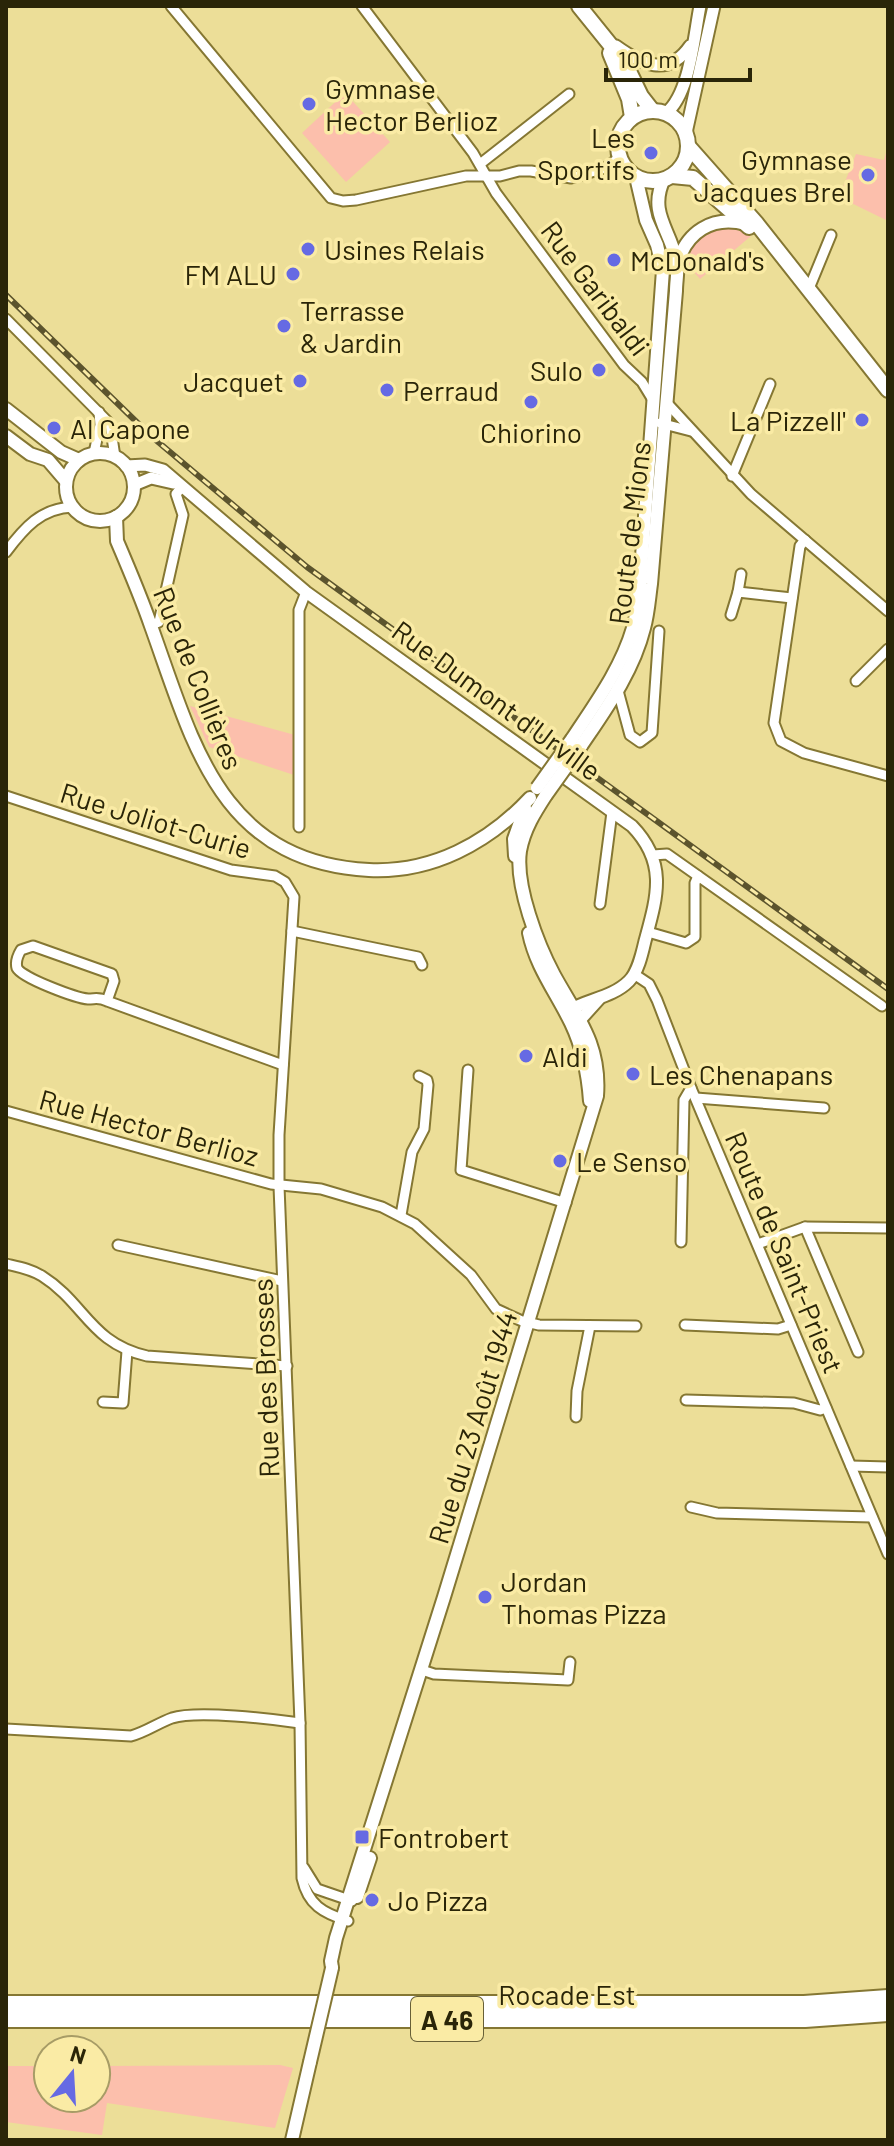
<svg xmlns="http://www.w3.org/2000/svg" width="894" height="2146" viewBox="0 0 894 2146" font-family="Barlow,sans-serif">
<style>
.green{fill:#fcbfac}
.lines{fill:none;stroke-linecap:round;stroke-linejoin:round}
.minor-casing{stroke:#857733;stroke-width:13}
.tertiary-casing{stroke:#857733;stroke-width:15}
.secondary-casing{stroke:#857733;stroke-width:16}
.primary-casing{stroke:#857733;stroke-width:18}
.motorway-casing{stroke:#857733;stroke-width:20}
.minor{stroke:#fff;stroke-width:9}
.tertiary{stroke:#fff;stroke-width:11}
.secondary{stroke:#fff;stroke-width:12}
.primary{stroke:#fff;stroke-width:14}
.motorway{stroke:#fff;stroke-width:16}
.rail-casing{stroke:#5c542d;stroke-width:6}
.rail{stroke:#faeba5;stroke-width:3;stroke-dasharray:9;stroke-linecap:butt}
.secondary-bridge-casing{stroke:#857733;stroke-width:16;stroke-linecap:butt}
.secondary-bridge{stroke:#fff;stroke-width:12}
.poi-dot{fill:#666ae3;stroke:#faeba5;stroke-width:3}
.labels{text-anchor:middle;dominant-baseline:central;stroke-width:7;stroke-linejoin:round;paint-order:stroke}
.shield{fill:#faeba5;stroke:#686037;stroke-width:2}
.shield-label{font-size:26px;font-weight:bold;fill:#2a2508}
.poi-label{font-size:28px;fill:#2a2508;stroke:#faeba5;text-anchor:start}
.street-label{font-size:28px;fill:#2a2508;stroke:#faeba5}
</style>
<rect width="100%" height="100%" fill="#ecde98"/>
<g class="green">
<path d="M345,93l45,49 -44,40 -44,-49z"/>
<path d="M888,145v76l-49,-24 17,-43 28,6z"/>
<path d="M731,227l20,9 -51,43 -14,-16c3,-25 23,-35 45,-36z"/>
<path d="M190,706l105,29 -1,40 -85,-28z"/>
<path d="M280,2065l13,3 -18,60 -168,-25 -5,32 -96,-13v-56h42v32h48v-32z"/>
</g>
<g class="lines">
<g class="minor-casing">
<g id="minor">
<path d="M171,6l160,192 12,3 13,-1 110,-24h34l19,-5h12l40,7 34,-10 14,-10"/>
<path d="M362,6l111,147 23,40 128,172 18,17 11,18"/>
<path d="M480,164l89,-70"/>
<path d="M808,291l23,-56"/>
<path d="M6,319l104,105 5,33"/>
<path d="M667,403l84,91 137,117"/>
<path d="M660,423l31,8"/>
<path d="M94,453l6,-28 -1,-13"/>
<path d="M732,476l38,-92"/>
<path d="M805,540l-5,6 -26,177 7,18 23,12 84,23"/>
<path d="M6,552c18,-24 35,-44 67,-45"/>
<path d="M738,592l3,-18"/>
<path d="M731,615l7,-23 54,6"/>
<path d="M151,625l8,-3 24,-107 -7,-21 5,-6"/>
<path d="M856,681l32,-32"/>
<path d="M617,687l13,48 10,7 12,-9 7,-102"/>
<path d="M6,796l225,74 44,6 10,6 9,15 -15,238v51l21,537 2,155c6,27 21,35 46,43"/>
<path d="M299,827v-217l7,-18"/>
<path d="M653,855l14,-1 215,152"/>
<path d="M600,904l12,-92"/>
<path d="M292,931l126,26 4,8"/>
<path d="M648,932l38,11 9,-6v-54l3,-7"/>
<path d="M634,974l15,10 8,16 34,88 197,466"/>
<path d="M107,1001l7,-20 -2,-7 -79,-28 -12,4c-3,5 -6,11 -4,18 5,10 59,30 71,31 8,0 11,-2 19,2l176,64"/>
<path d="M468,1070l-7,100 105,33"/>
<path d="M696,1098l128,10"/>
<path d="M6,1111l265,73 50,5 61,18 33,17 56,51 25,34 26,12 17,4 97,1"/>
<path d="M401,1215l11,-63 12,-23 4,-44 -1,-5 -8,-4"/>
<path d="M805,1227l53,125"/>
<path d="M681,1242l3,-142 7,-12"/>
<path d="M758,1244l47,-17 83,1"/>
<path d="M118,1245l164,36"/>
<path d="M6,1264c13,3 25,5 36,12 43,27 48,67 105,80l140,10"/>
<path d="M685,1325l93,4 13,-4"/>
<path d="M686,1400l108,3 26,7 6,-2"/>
<path d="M103,1402l20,1 4,-52"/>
<path d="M576,1417l1,-26 13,-65"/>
<path d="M851,1466l37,1"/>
<path d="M691,1507l26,6 155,4"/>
<path d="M422,1670l12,4 134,6 2,-18"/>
<path d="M6,1729l125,7c15,-4 27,-13 41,-18 25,-8 100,1 128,5"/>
<path d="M304,1868l13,21 35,12"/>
</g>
</g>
<g class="tertiary-casing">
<g id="tertiary">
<path d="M616,46c25,18 52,32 74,0"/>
<path d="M666,113c24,-19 28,-77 34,-107"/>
<path d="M686,133l28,-127"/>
<path d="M126,466l19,-1 18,5 143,122 326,234c36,37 25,71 13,115 -3,13 -7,31 -16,40 -17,17 -42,18 -61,30"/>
<path d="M134,485l17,-7 22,5"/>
<path d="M572,1024l9,-5 18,-20"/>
</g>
</g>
<g class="secondary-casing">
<g id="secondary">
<path d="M677,265c9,-33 35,-50 69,-41"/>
<path d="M6,409l55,43 18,8"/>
<path d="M6,436l24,18 18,6 18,21"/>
<circle cx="100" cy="487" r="34"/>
<path d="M116,517l1,24c12,28 24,56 34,85 42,116 68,236 218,244 63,3 119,-27 161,-72"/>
<path d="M572,739c23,-35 49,-70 61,-111 4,-14 5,-30 7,-44l23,-314 -6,-25 -11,-25 -10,-43"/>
<path d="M581,746c25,-37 52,-74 63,-118 4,-14 5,-30 7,-44l25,-293c0,-9 2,-18 1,-26 -4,-33 -30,-51 -13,-86"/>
<path d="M515,856l-1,-17 11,-31"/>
<path d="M529,933c7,34 27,59 42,90 12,25 17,50 19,78"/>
<path d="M357,1897l13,-39"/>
<path d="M332,1968l-1,-7 5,-23 108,-341 153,-501c4,-52 -20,-79 -43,-121 -16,-30 -39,-89 -34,-124 4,-22 15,-39 26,-56"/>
<path d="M292,2140l18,-78"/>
</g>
</g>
<g class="primary-casing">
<g id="primary">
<path d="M579,6l46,57 16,33 11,14"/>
<path d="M610,53l19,46 3,18"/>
<circle cx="653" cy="146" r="35"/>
<path d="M688,146l69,78 131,166"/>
<path d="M672,176l21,2 56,49"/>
</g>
</g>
<g class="motorway-casing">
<g id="motorway">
<path d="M6,2004h798l84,-6"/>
<path d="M6,2019h799l83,-6"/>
</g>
</g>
<use href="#minor" class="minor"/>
<use href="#tertiary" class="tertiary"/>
<use href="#secondary" class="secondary"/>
<use href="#primary" class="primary"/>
<use href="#motorway" class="motorway"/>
<g class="rail-casing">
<path id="rail" d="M6,295l145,141 156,131 581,422"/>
</g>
<use href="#rail" class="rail"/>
<g class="secondary-bridge-casing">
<g id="secondary-bridge">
<path d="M537,788l35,-49"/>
<path d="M546,795l35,-49"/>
<path d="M310,2062l22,-94"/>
</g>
</g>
<use href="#secondary-bridge" class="secondary-bridge"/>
</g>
<g class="poi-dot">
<circle cx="309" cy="104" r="8"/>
<circle cx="651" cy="153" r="8"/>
<circle cx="868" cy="175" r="8"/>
<circle cx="308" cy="249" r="8"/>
<circle cx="614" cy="260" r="8"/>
<circle cx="293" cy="274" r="8"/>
<circle cx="284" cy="326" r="8"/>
<circle cx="599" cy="370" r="8"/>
<circle cx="300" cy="381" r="8"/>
<circle cx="387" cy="390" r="8"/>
<circle cx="531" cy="402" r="8"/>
<circle cx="862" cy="420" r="8"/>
<circle cx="54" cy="428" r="8"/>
<circle cx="526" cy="1056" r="8"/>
<circle cx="633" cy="1074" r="8"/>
<circle cx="560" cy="1161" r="8"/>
<circle cx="485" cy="1597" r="8"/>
<rect x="354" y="1829" width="16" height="16" rx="4"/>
<circle cx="372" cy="1900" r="8"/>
</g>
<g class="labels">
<rect class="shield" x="411" y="1997" width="72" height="44" rx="6"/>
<g class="shield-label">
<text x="447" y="2019">A 46</text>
</g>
<g class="poi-label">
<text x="325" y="88">Gymnase<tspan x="325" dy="32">Hector Berlioz</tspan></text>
<text x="635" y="137" text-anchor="end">Les<tspan x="635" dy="32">Sportifs</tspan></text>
<text x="852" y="159" text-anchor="end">Gymnase<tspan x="852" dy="32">Jacques Brel</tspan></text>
<text x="324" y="249">Usines Relais</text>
<text x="630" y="260">McDonald's</text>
<text x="277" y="274" text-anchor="end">FM ALU</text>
<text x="300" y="310">Terrasse<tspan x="300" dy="32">&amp; Jardin</tspan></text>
<text x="583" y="370" text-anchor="end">Sulo</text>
<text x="284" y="381" text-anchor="end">Jacquet</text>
<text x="403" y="390">Perraud</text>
<text x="846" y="420" text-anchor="end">La Pizzell'</text>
<text x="70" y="428">Al Capone</text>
<text x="531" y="432" text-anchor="middle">Chiorino</text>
<text x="542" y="1056">Aldi</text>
<text x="649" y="1074">Les Chenapans</text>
<text x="576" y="1161">Le Senso</text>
<text x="501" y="1581">Jordan<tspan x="501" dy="32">Thomas Pizza</tspan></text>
<text x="378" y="1837">Fontrobert</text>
<text x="388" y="1900">Jo Pizza</text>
</g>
<g class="street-label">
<text transform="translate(596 288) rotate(53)">Rue Garibaldi</text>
<text transform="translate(629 533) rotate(-83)">Route de Mions</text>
<text transform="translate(199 678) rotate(68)">Rue de Collières</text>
<text transform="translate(497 700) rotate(36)">Rue Dumont d'Urville</text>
<text transform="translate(156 820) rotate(17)">Rue Joliot-Curie</text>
<text transform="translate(149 1127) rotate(15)">Rue Hector Berlioz</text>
<text transform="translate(785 1252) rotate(67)">Route de Saint-Priest</text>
<text transform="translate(265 1378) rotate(-92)">Rue des Brosses</text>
<text transform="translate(472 1427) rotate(-73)">Rue du 23 Août 1944</text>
<text x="567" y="1994">Rocade Est</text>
</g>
</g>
<rect width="894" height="2146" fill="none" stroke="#2a2508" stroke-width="16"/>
<g transform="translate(72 2074) rotate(18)"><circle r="38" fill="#faeba5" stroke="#a79c66" stroke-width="2"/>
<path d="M0-6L14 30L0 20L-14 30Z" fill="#666ae3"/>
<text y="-12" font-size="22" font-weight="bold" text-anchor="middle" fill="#2a2508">N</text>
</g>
<path d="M606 68v12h144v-12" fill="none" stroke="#2a2508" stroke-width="4"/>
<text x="618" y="68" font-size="24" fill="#2a2508" stroke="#faeba5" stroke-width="6" paint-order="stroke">100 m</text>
</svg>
